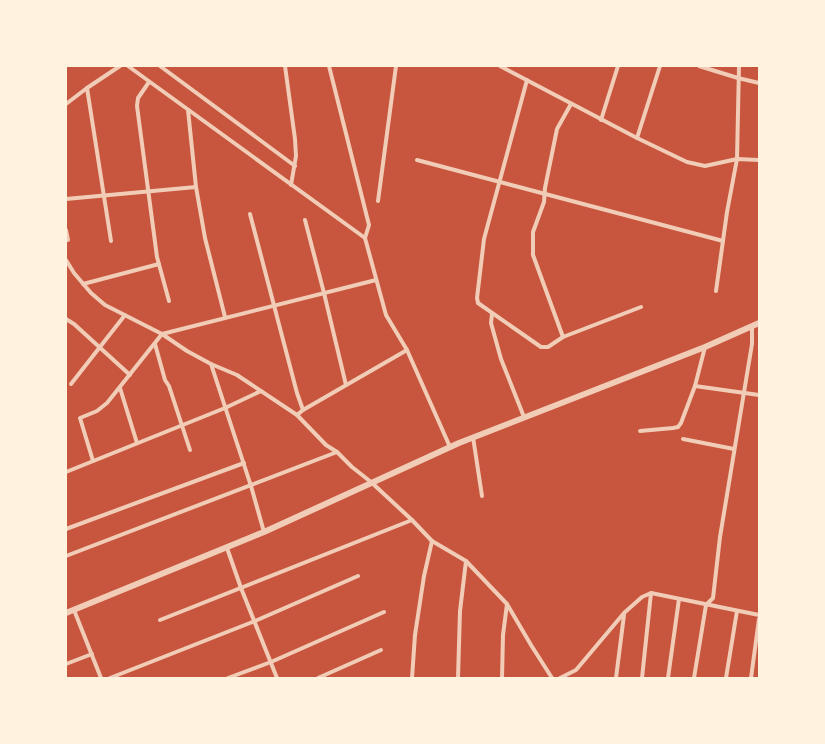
<svg xmlns="http://www.w3.org/2000/svg" width="825" height="744" viewBox="0 0 825 744" font-family="'Space Grotesk',sans-serif">
<style>
.lines{fill:none;stroke-linecap:round;stroke-linejoin:round}
.minor{stroke:#f1ccb7;stroke-width:4}
.tertiary{stroke:#f1ccb7;stroke-width:6}
</style>
<rect width="100%" height="100%" fill="#c8553d"/>
<g class="lines">
<g class="minor">
<path d="M128,66l237,172"/>
<path d="M160,66l135,100"/>
<path d="M285,66l10,73 1,17 -5,29"/>
<path d="M329,66l40,159 -4,13 21,77 21,35 43,97"/>
<path d="M500,66l137,72 50,24 18,4 32,-7 22,1"/>
<path d="M699,66l39,12 21,5"/>
<path d="M527,80l-43,159 -7,59 1,5 63,44h7l15,-10 78,-30"/>
<path d="M149,82l-11,16 -1,8 20,151 12,44"/>
<path d="M87,88l24,153"/>
<path d="M66,104l21,-16 33,-22"/>
<path d="M188,110l8,77 9,51 20,79"/>
<path d="M601,120l17,-54"/>
<path d="M637,138l23,-72"/>
<path d="M417,160l306,81"/>
<path d="M66,199l130,-12"/>
<path d="M378,201l18,-135"/>
<path d="M250,214l47,179 6,17"/>
<path d="M305,220l19,73 22,92"/>
<path d="M66,230l2,10"/>
<path d="M66,260l8,13 17,20 14,12 57,29 25,17 24,13 26,11 60,40 29,30 11,7 15,15 19,15 41,38 20,21 34,20 41,43 24,41 21,33"/>
<path d="M83,284l76,-20"/>
<path d="M716,291l11,-79 10,-53 2,-93"/>
<path d="M492,314l-1,9 10,36 23,58"/>
<path d="M66,319l8,5 56,51"/>
<path d="M563,337l-30,-82v-23l11,-30 1,-14 12,-59 14,-25"/>
<path d="M155,344l10,36 4,6 21,64"/>
<path d="M211,364l40,122 13,46"/>
<path d="M71,384l54,-69"/>
<path d="M695,386l64,9"/>
<path d="M120,388l17,55"/>
<path d="M297,415l6,-5 104,-60"/>
<path d="M640,431l33,-3 5,-1 3,-4 14,-37 10,-39"/>
<path d="M473,437l9,59"/>
<path d="M683,439l51,10"/>
<path d="M93,461l-13,-43 17,-7 10,-8 55,-69 214,-54"/>
<path d="M66,472l159,-64 36,-17"/>
<path d="M66,529l178,-66"/>
<path d="M227,548l14,40 36,90"/>
<path d="M66,556l271,-104"/>
<path d="M74,610l27,68"/>
<path d="M160,620l252,-100"/>
<path d="M66,664l26,-10"/>
<path d="M110,678l145,-57 103,-45"/>
<path d="M228,678l43,-16 113,-50"/>
<path d="M318,678l63,-28"/>
<path d="M412,678l3,-43 9,-59 8,-35"/>
<path d="M458,678l2,-67 6,-50"/>
<path d="M502,678l1,-43 4,-31"/>
<path d="M560,678l16,-8 48,-57 18,-16 9,-4 108,22"/>
<path d="M616,678l8,-63"/>
<path d="M642,678l9,-85"/>
<path d="M668,678l11,-79"/>
<path d="M694,678l12,-73 7,-7 7,-61 32,-193v-18"/>
<path d="M726,678l11,-67"/>
<path d="M751,678l8,-59"/>
</g>
<path class="tertiary" d="M66,613l198,-81 195,-89 246,-96 54,-24"/>
</g>
<rect width="825" height="744" fill="none" stroke="#fff3e0" stroke-width="134"/>
</svg>
